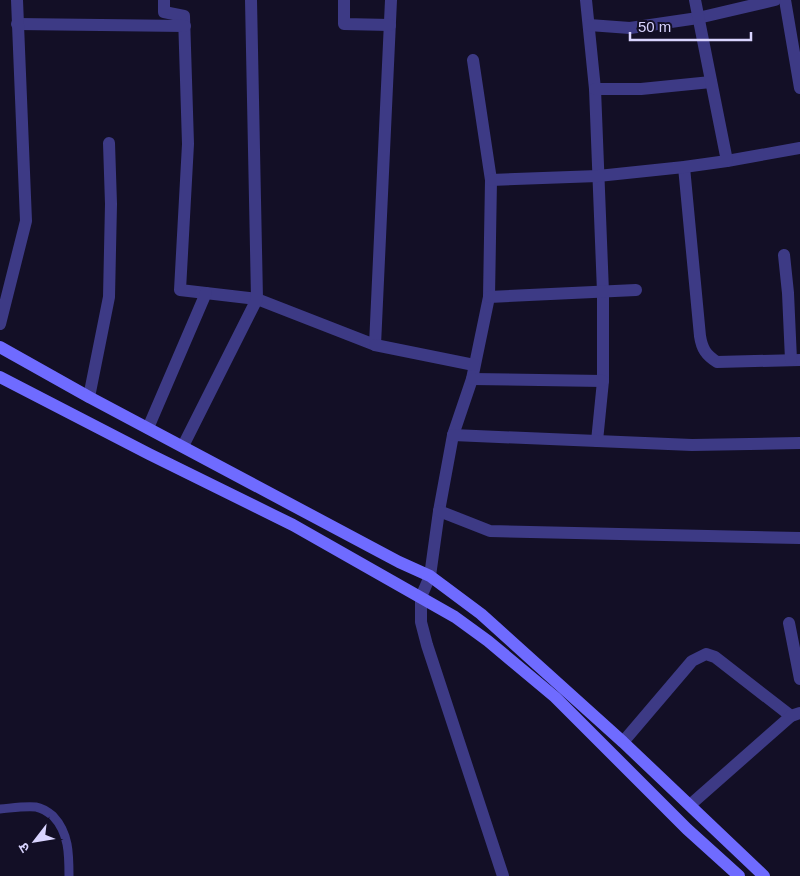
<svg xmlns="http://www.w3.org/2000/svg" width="800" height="876" viewBox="0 0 800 876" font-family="Helvetica,'Noto Sans Devanagari',sans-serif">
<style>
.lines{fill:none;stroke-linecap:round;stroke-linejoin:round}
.lane{stroke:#3d3a85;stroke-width:9}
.street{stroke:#3d3a85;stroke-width:12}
.secondary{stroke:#6f6bff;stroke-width:12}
</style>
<rect width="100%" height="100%" fill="#130f26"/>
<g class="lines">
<path class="lane" d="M0,809c12,-1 24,-3 36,-2 6,1 12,5 17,9 16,17 16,38 16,60"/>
<g class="street">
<path d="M164,0v12l20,4 4,128 -8,146 77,9 118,46 16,-345"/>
<path d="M344,0v24l46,1"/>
<path d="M586,0l9,89 8,203v89l-6,60"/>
<path d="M785,0l15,88"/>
<path d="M17,24l168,2"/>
<path d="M589,25l41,3 68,-10 77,-18"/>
<path d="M473,60l18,120 -2,117 -17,82 -19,56 -14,76 -9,65 -9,21v25l6,23 76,231"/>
<path d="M595,89h46l70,-7"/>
<path d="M727,161l73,-13"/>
<path d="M684,167l16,169c2,13 6,19 17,26l83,-2"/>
<path d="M491,180l107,-4 86,-9 43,-6 -32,-161"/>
<path d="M784,255l4,38 3,67"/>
<path d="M489,297l147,-7"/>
<path d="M0,324l26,-103 -9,-221"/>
<path d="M375,345l99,20"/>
<path d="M472,379l131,2"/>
<path d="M89,397l20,-100 2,-93 -2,-61"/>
<path d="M148,428l58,-135"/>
<path d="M453,435l239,10 108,-2"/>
<path d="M183,446l74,-147 -6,-299"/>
<path d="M439,511l51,20 310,7"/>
<path d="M789,623l11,56"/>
<path d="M623,742l69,-81 14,-7 9,3 76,59"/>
<path d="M690,805l101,-89 9,-3"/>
</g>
<g class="secondary">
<path d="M0,347l89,50 310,165 31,14 51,38 142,128 141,134"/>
<path d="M0,377l149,77 144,71 162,92 33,24 67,56 132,132 52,47"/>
</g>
</g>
<g transform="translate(35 841) rotate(239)" stroke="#130f26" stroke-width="4" paint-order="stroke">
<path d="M0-4L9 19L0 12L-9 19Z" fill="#d9d4ff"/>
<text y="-8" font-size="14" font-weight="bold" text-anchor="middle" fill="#d9d4ff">उ</text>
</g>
<path d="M630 32v8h121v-8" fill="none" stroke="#d9d4ff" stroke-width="2.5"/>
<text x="638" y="32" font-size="15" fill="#d9d4ff" stroke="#130f26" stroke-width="4" paint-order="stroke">50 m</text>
</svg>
